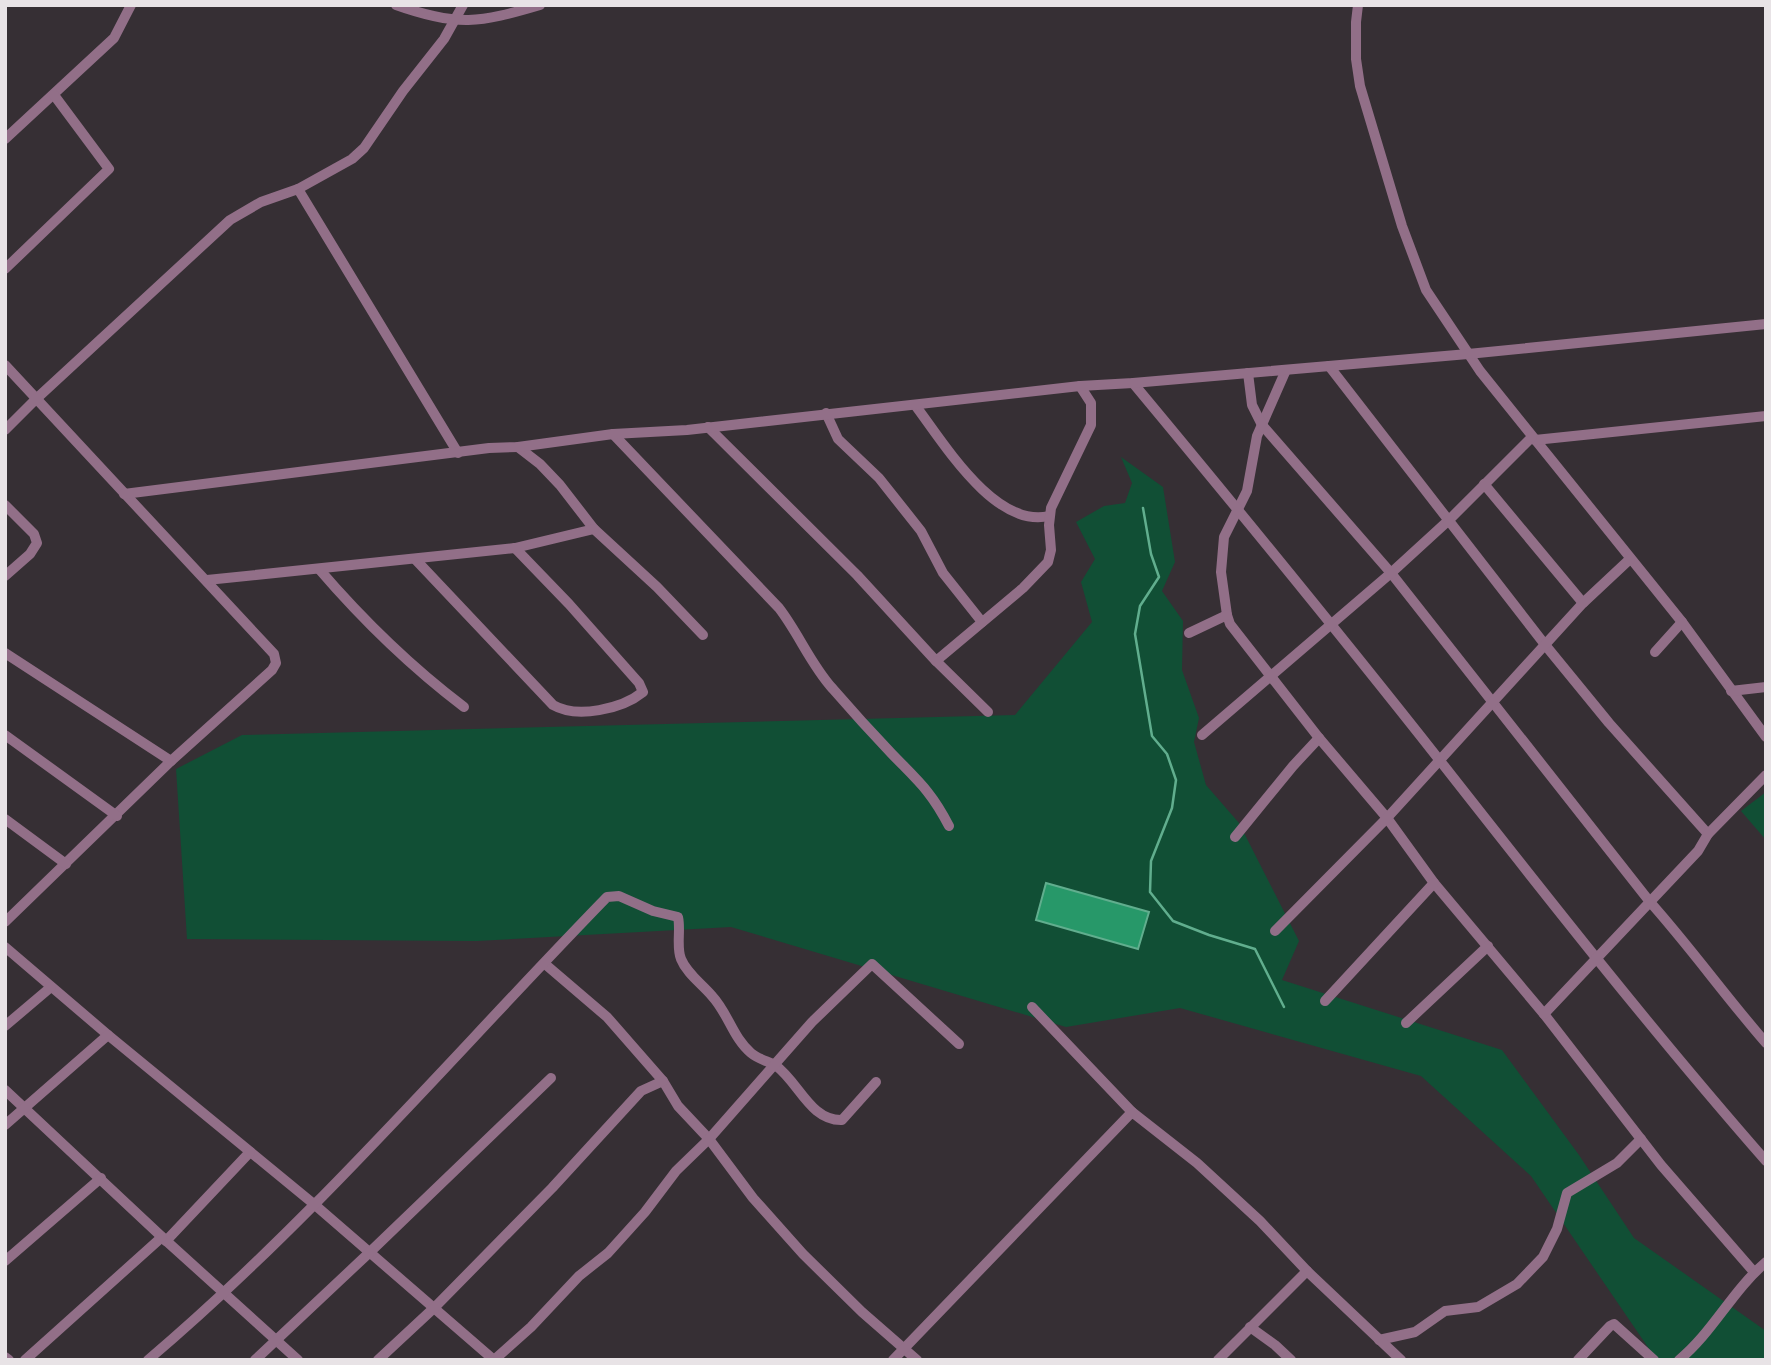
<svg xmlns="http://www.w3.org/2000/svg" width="1771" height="1365" viewBox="0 0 1771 1365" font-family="Karla,sans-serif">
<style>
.green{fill:#114f35}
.water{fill:#279869;stroke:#61ae8e;stroke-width:2}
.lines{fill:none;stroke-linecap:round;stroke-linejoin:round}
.stream{stroke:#61ae8e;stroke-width:2.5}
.street{stroke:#926f88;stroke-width:10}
</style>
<rect width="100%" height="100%" fill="#362f34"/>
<g class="green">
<path d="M1121,457l42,30 12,75 -13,29 21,30 -1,49 17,48 -5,24 12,43 33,38 60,118 -17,39 220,70 77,105 55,83 132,93v29l-110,-1 -125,-183 -110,-100 -241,-68 -114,19 -335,-100 -255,14 -289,-2 -11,-170 66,-34 773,-20 77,-93 -11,-40 14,-23 -19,-37 28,-16 21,-3 7,-20z"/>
<path d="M1766,792v48l-25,-29z"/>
</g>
<path class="water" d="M1046,883l103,29 -11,37 -102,-29z"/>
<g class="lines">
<path class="stream" d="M1143,508l8,46 8,23 -19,29 -5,28 17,102 15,18 9,26 -4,28 -21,53 -1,31 23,29 36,14 46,14 29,58"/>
<g class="street">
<path d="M396,5c62,22 83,18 144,0"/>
<path d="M1358,5l-2,17v37l4,27 42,140 24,64 54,81 202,251 84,115"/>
<path d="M5,139l109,-101 17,-33"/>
<path d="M298,189l160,264"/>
<path d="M5,269l104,-100 -55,-74"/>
<path d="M5,365l269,289 2,9 -4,7 -101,91 -166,161"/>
<path d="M1329,366l217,280 63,77 99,111"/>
<path d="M1286,370l-29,66 -10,55 -23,46 -3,35 6,43 3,9 89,114 68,80 47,65 110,131 117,151 93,107"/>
<path d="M1248,373l4,32 10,20 129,148 259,329c41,46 76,95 116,141"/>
<path d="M1133,383c104,125 207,251 308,379 106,135 212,270 325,399"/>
<path d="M915,405c28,37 80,124 134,111"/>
<path d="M826,413l12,26 41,39 42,53 22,42 39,49"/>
<path d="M708,427l149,148 79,86 87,-73 25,-26 3,-12 -2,-25 2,-17 40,-83v-22l-11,-17"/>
<path d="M5,430l30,-30 195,-180 31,-18 37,-13 54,-30 12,-11 39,-57 41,-52 19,-34"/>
<path d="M613,434l166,174c20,26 32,57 54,81 19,22 39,44 59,65 26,27 39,37 57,72"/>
<path d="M1535,440l231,-24"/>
<path d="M518,447l22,17 20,21 34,44 63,58 46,48"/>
<path d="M1484,484l99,119"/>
<path d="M124,494l365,-46 29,-1 95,-13 74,-4 393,-44 53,-3 335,-29 298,-30"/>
<path d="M5,505l29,29 3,9 -7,11 -25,22"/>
<path d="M415,559l138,146c24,14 69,4 90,-13l-4,-9 -70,-79 -54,-56"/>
<path d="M319,569c43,50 91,97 145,138"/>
<path d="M207,580l308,-32 79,-19"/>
<path d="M1189,633l38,-18"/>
<path d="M1655,652l27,-30"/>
<path d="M5,653l166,108"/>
<path d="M936,661l52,51"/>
<path d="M1731,691l35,-4"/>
<path d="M5,735l112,81"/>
<path d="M1202,735l189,-162 59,-54 82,-82"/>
<path d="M5,819l61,45"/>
<path d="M1235,837l58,-71 26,-28"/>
<path d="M1275,931l112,-113 196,-215 47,-44"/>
<path d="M5,947l103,88 207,170 179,155"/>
<path d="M545,964l62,53 56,64 15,25 31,33 44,59 50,56 59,58 55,48"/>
<path d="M1325,1001l109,-118"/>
<path d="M1032,1007l100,105"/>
<path d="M1544,1014l154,-163 10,-17 58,-59"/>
<path d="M1406,1023l82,-77"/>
<path d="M5,1026l46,-39"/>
<path d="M5,1090l157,147 136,123"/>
<path d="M5,1125l103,-90"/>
<path d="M166,1241l84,-89"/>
<path d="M5,1261l96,-83"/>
<path d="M1250,1327l25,18 16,15"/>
<path d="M1379,1340l36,-8 30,-21 33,-4 39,-23 26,-27 14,-28 10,-36 50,-30 24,-24"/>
<path d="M5,1357l4,3"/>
<path d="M25,1360l137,-123"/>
<path d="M148,1360c166,-141 307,-307 459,-463l12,-1 34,15 25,6c3,13 -2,30 3,42 6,15 21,25 31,37 16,17 21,42 39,57 7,6 16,8 24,12 24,17 35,56 67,55l34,-38"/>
<path d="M255,1360l115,-108 181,-174"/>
<path d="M378,1360l57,-53 117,-119 89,-97 22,-10"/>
<path d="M494,1360l37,-33 48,-51 29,-23 37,-41 31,-41 33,-32 103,-117 60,-58 87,80"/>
<path d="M893,1360l239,-248 65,51 63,58 47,50 94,89"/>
<path d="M1218,1360l89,-89"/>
<path d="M1578,1360l32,-34 4,-2 40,36"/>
<path d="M1679,1360c34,-28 53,-69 87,-98"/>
</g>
</g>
<rect width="1771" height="1365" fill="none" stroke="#e8e3e6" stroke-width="14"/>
</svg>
